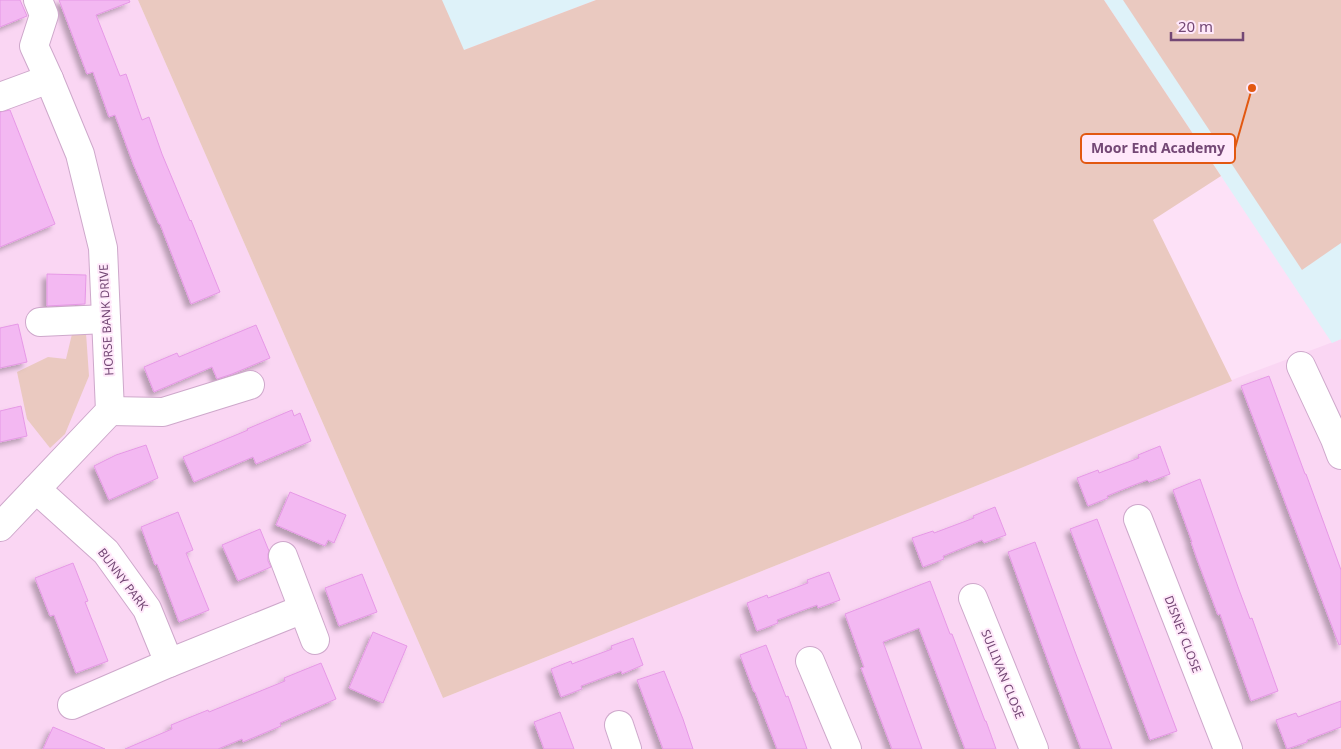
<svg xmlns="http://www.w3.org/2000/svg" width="1341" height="749" viewBox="0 0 1341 749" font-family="'Noto Sans',sans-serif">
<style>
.residential{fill:#fad6f3}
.education{fill:#def2f9}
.green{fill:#eac9c0}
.building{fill:#f3b8f2;stroke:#e698e6;filter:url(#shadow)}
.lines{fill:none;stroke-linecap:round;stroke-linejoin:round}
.minor-casing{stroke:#cea8cb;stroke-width:30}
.minor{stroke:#fff;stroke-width:28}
.labels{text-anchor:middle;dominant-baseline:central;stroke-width:4;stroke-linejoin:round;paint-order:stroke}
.street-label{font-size:12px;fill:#744875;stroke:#ffe8fa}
.leader{fill:none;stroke:#e25811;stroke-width:2}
.callout-dot{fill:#e25811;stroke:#ffe8fa;stroke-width:2}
.callout{fill:#ffe8fa;stroke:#e25811;stroke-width:2}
.callout-label{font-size:14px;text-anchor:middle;font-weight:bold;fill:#744875}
</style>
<defs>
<filter id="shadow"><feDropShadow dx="-4.5" dy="4.5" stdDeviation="2.5" flood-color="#0004"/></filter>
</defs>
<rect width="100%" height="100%" fill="#fde1f7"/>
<path class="residential" d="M0,0h138l305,698 578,-230 216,-90 104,-39v410h-1341z"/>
<g class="education">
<path d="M437,0h159l-137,52z"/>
<path d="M1104,0h237v339l-9,4z"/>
</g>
<g class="green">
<path d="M138,0h304l22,50 132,-50h508l117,176 -68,44 79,161 -211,87 -578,230z"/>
<path d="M1123,0h218v243l-39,27z"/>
<path d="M86,333l3,43 -24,58 -15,14 -23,-29 -10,-47 31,-15 18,2 6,-25z"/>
</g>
<g class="building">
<path d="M0,0h20l7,16 -27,11z"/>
<path d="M59,0h70l1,2 -34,13 24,61 6,-2 16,46 7,-3 13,37 28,67 1,-1 29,72 -29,12 -31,-80h-1l-25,-58 -19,-51 -6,2 -16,-45 -6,2z"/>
<path d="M10,110l45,114 -55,23v-135z"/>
<path d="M47,274l39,1 -1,29 -38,2z"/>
<path d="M18,324l9,38 -27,6v-40z"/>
<path d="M256,325l14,33 -38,16 -15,5 -5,-12 -58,25 -10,-25 33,-14 2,4z"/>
<path d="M1269,376l36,98h1l35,96v74l-2,1 -98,-259z"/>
<path d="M21,406l6,30 -27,6v-31z"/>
<path d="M292,410l2,6 6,-3 11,28 -55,23 -3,-7 -59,25 -11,-25 65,-27 -1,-1z"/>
<path d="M146,445l12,33 -49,22 -15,-34 22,-11z"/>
<path d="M1160,446l10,28 -21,8 -2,-2 -18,7 -22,9 1,2 -20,8 -11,-28 21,-8 1,3 21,-8 19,-7 -1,-3z"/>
<path d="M1200,479l38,108 12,32 2,-1 26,73 -27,10 -31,-87 -2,1 -20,-53 -7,-20h1l-19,-52z"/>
<path d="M290,492l56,23 -12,28 -6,-3 -3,6 -49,-21z"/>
<path d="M995,507l11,28 -22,8 -2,-3 -39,16 1,3 -21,8 -11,-29 21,-7 1,2 40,-15 -1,-2z"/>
<path d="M178,512l15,38 -7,3 23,57 -30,12 -22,-58 -2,1 -14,-38z"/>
<path d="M1097,519l80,212 -27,9 -80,-211z"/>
<path d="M260,529l9,22 -1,3v7l3,6 -33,14 -16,-36z"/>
<path d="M1035,542l39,107 38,100h-31l-28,-74 -45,-123z"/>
<path d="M73,563l15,38 -3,1 23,59 -32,12 -22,-58 -4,1 -15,-38z"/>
<path d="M829,572l11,28 -22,8 -1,-3 -19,7 -21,8 1,3 -21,8 -10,-28 20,-8 1,3 40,-15 -1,-3z"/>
<path d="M362,574l15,38 -38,14 -14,-38z"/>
<path d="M930,581l20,53h2l33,87h1l10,28h-31l-46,-121 -36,14 39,107h-30l-31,-81 3,-1 -19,-53z"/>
<path d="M373,632l34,14 -24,57 -34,-15z"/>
<path d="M633,638l10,27 -21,9 -1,-3 -40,15 1,3 -21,8 -10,-28 20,-8 1,3 21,-8 19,-7 -1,-3z"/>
<path d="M766,645l20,52 2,-1 19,53h-30l-22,-57h-1l-14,-37z"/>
<path d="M321,663l15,36 -56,24 1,3 -38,16 -1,-3 -24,10h-93l47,-20 -1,-4 37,-15 1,2 76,-31 -1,-3z"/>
<path d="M664,671l19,48 10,30h-30l-26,-69z"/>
<path d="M1341,701v26l-34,13v2l-20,7 -11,-29 20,-7 2,4z"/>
<path d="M560,712l14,37h-30l-10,-27z"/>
<path d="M53,727l52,22h-62z"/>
</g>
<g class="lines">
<g class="minor-casing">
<g id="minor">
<path d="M0,97l49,-18"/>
<path d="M40,322l66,-3"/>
<path d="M1301,366l34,73 6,16"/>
<path d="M110,411l53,1 87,-27"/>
<path d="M36,489l70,63 41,57 22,54 134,-54"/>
<path d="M1138,519l90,230"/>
<path d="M0,527l110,-116 -7,-163 -23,-94 -31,-75 -15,-33 10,-31 -6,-15"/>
<path d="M283,556l32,84"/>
<path d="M973,598l61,151"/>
<path d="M810,661l37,88"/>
<path d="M72,705l97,-42"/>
<path d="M619,725l8,24"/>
</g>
</g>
<use href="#minor" class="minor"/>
</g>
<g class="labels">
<g class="street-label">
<text transform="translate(106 320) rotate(-93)">HORSE BANK DRIVE</text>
<text transform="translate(123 579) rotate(53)">BUNNY PARK</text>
<text transform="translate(1183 634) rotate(69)">DISNEY CLOSE</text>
<text transform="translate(1003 674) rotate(68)">SULLIVAN CLOSE</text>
</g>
</g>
<path class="leader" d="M1252 88L1235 148"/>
<circle class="callout-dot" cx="1252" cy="88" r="5"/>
<rect class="callout" x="1081" y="134" width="154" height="29" rx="5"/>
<g class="callout-label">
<text x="1158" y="153">Moor End Academy</text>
</g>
<path d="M1171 32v8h72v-8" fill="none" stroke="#744875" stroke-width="2.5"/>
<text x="1178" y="32" font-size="15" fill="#744875" stroke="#ffe8fa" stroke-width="4" paint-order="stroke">20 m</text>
</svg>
